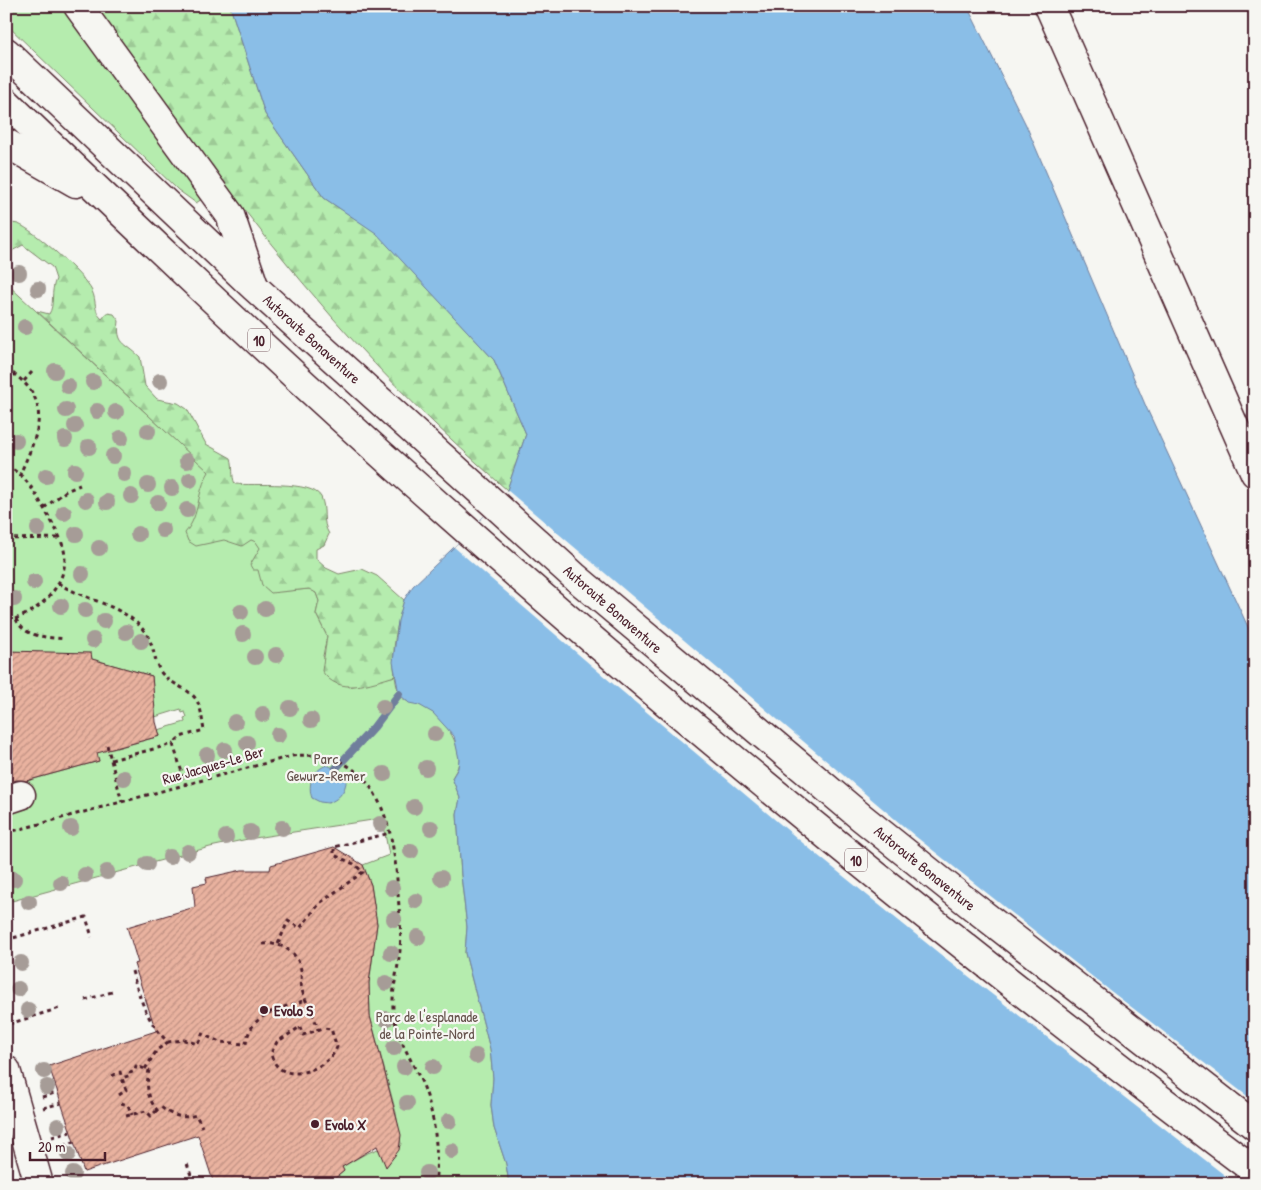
<svg xmlns="http://www.w3.org/2000/svg" width="1261" height="1190" viewBox="0 0 1261 1190" font-family="'Patrick Hand',sans-serif">
<style>
.green{fill:#b5ecae;stroke:#80866c}
.forest{fill:url(#forest-firs);stroke:#80866c}
.water{fill:#8abee7;stroke:#707e9c}
.pier{fill:#f6f6f2}
.lines{fill:none;stroke-linecap:round;stroke-linejoin:round}
.stream{stroke:#707e9c;stroke-width:8}
.building{fill:url(#building-hatch);stroke:#4a1f2b}
.minor-casing{stroke:#4a1f2b;stroke-width:31}
.highway-casing{stroke:#4a1f2b;stroke-width:31}
.path{stroke:#4a1f2b;stroke-width:3;stroke-dasharray:4 4;stroke-linecap:butt}
.minor{stroke:#f6f6f2;stroke-width:28}
.highway{stroke:#f6f6f2;stroke-width:28}
.tree{fill:#a69c97}
.poi-dot{fill:#4a1f2b;stroke:#f6f6f2;stroke-width:2}
.labels{text-anchor:middle;dominant-baseline:central;stroke-width:4.5;stroke-linejoin:round;paint-order:stroke}
.shield{fill:#f6f6f2;stroke:#7e6067;stroke-width:1}
.shield-label{font-size:14px;font-weight:bold;fill:#4a1f2b}
.street-label{font-size:15px;fill:#4a1f2b;stroke:#f6f6f2}
.park-label{font-size:15px;fill:#65524c;stroke:#f6f6f2}
.poi-label{font-size:15px;font-weight:bold;fill:#4a1f2b;stroke:#f6f6f2;text-anchor:start}
</style>
<defs>
<pattern id="forest-firs" width="22" height="20" patternUnits="userSpaceOnUse" patternTransform="scale(1.25)"><rect width="22" height="20" fill="#b5ecae"/><path d="M5 1l3.5 6h-7zM16 11l3.5 6h-7z" fill="#9dca96"/></pattern>
<pattern id="building-hatch" width="6" height="6" patternUnits="userSpaceOnUse" patternTransform="scale(1.25)"><rect width="6" height="6" fill="#e9b29f"/><path d="M-1 1l2-2M0 6l6-6M5 7l2-2" fill="none" stroke="#bf9082"/></pattern>
</defs>
<rect width="100%" height="100%" fill="#f6f6f2"/>
<filter id="ink" filterUnits="userSpaceOnUse"><feTurbulence type="fractalNoise" baseFrequency=".02" numOctaves="2"/><feDisplacementMap in="SourceGraphic" scale="10" xChannelSelector="R" yChannelSelector="G"/><feConvolveMatrix kernelMatrix="1 2 1 2 8 2 1 2 1" color-interpolation-filters="sRGB"/></filter>
<g filter="url(#ink)">
<g class="green">
<path d="M6,6h56l140,193 -6,4 -18,-13 -172,-166z"/>
<path d="M6,283l310,288 -44,21 38,-3 6,4 3,8 -3,13 11,22 -4,20 26,31 46,-11c1,6 2,14 5,19 5,8 12,7 20,10 20,8 39,34 39,55 0,7 -4,12 -7,18l8,20 -3,16 4,61 6,52 -2,26 25,96 3,29 -2,27 3,23 12,36 3,20h-181l16,-13 -2,-4 23,-13 13,-5 15,9 8,-14 -5,-31 -26,-97 -1,-33 8,-59 -6,-39 -8,-20 26,-10 -4,-21 -6,-15 -131,20 -38,8 -198,54 -6,-14v-73l24,-6 -7,-26 76,-21 -7,-12h21l47,-13 -2,-6 27,-8 -1,-4 3,-1 -2,-5 -3,1 -1,-4 -26,8 -3,-41 -57,-16 -89,-9z"/>
</g>
<g class="forest">
<path d="M94,6h136l35,108 59,84 52,34 118,128 32,74 -19,56c-61,-54 -120,-110 -174,-172 -86,-98 -162,-206 -239,-312z"/>
<path d="M6,223c4,0 8,0 12,1 15,5 67,52 74,67 5,10 1,20 10,28l5,-6 7,1 5,7c-3,24 6,21 21,36l5,29 12,13 21,4 9,6 19,35 25,14c3,10 0,17 4,26 18,2 77,-4 86,13 6,13 0,24 8,37l-5,11 -8,4v10l10,9 13,6 23,-5 15,7 27,24c-7,24 -13,50 -9,76 -25,7 -56,21 -73,-5l5,-35 -11,-22 3,-13 -3,-8 -7,-4 -38,4 -9,-8 -4,-15h-5l-3,-5 10,-17 -4,-6 -5,-2 -9,6 -18,-6 -28,6 -8,-5 -3,-8c16,-19 11,-41 24,-61l-172,-161 12,3c6,-9 1,-22 7,-35l-4,-12 -29,-22 -17,9z"/>
</g>
<g class="water">
<path d="M230,6h737l59,119 121,284 108,233v542h-746l-3,-20 -12,-36 -3,-23 2,-27 -3,-29 -25,-96 2,-26 -6,-52 -4,-61 3,-16 -8,-20 6,-10 1,-9 -5,-23 -21,-23 -14,-8 -10,-2 -10,-9 -6,-32 5,-41 6,-21 9,-14 56,-53 38,-43 19,-56 -32,-74 -118,-127 -52,-35 -59,-84z"/>
<path d="M327,765l19,9c2,13 -5,25 -18,29l-8,-1 -8,-4c-5,-14 1,-28 15,-33z"/>
</g>
<path class="pier" d="M507,490l408,346 193,153 147,113v82h-19l-296,-230 -124,-100 -217,-182 -145,-125 15,-14z"/>
<g class="lines">
<path class="stream" d="M336,768l38,-41 25,-33"/>
</g>
<g class="building">
<path d="M6,651l85,2 1,6 60,17 4,46 4,14 -63,17 2,8 -73,20 -9,-1 -11,3z"/>
<path d="M334,847l29,18 8,20 6,39 -8,59 1,33 31,119 -2,15 -13,17 -9,-21 -35,21 2,4 -16,13h-114l-16,-49 -114,37 -35,-106 107,-35 -22,-67 4,-1 -11,-36 68,-20 -2,-21 14,-3 -1,-5 36,-8h28l1,-5z"/>
</g>
<g class="lines">
<g class="minor-casing">
<g id="minor">
<path d="M6,800l15,-5"/>
<path d="M6,1070l33,114"/>
</g>
</g>
<g class="highway-casing">
<g id="highway">
<path d="M78,6l152,209 23,68"/>
<path d="M1049,6l206,467"/>
<path d="M6,52l248,235 320,289 287,241 110,88 284,221"/>
<path d="M6,102c133,128 267,256 404,378 272,243 554,472 845,691"/>
<path d="M6,143l70,40"/>
</g>
</g>
<g class="path">
<path d="M6,369c49,29 33,63 14,105"/>
<path d="M24,381l8,-9"/>
<path d="M6,466c17,7 27,23 36,39 8,14 18,29 22,45 7,33 -27,66 -58,71"/>
<path d="M44,508l22,-17 14,-6"/>
<path d="M6,539l53,-1"/>
<path d="M58,583c27,18 70,22 89,52 7,11 7,25 13,36 9,14 32,17 38,32 4,8 4,18 6,27l-24,7 -7,7"/>
<path d="M16,619c8,19 32,18 49,20"/>
<path d="M107,745l15,57"/>
<path d="M111,760l62,-16 13,41"/>
<path d="M6,833l286,-77c86,-10 102,70 106,137 1,19 4,38 2,57 -2,22 -10,44 -6,67 5,24 18,44 28,66 13,30 17,69 13,101"/>
<path d="M6,940l80,-23 6,20"/>
<path d="M263,944c17,-2 35,7 38,26 1,6 -1,13 1,20 4,14 13,25 16,40"/>
<path d="M278,944l10,-23 12,7 20,-25 43,-31 -9,-8 -20,-9v-8l56,-14"/>
<path d="M132,971c8,28 15,51 36,71l16,-2 14,4 4,-10 18,8 26,2c4,-32 35,-35 60,-44"/>
<path d="M85,1000l27,-8"/>
<path d="M9,1024l51,-16"/>
<path d="M300,1027l3,8 20,-7 8,1 6,18c-9,24 -60,41 -66,6l6,-11z"/>
<path d="M168,1042l-11,8 -12,19 4,1c-3,15 -2,28 8,40l4,-3c10,9 22,12 35,8l6,12"/>
<path d="M112,1076l8,-4 2,6"/>
<path d="M119,1095l7,-5 -4,-12 9,-3 -1,-2 5,-2 1,-5 9,3"/>
<path d="M42,1097l16,-5"/>
<path d="M121,1103l7,2 4,10"/>
<path d="M43,1108l18,-5"/>
<path d="M126,1116l20,-5 5,5 6,-6"/>
<path d="M52,1137l18,-5"/>
<path d="M56,1148l18,-6"/>
<path d="M187,1164l7,20"/>
<path d="M124,1184l15,-5 10,5"/>
</g>
<use href="#minor" class="minor"/>
<use href="#highway" class="highway"/>
</g>
<g class="tree">
<circle cx="19" cy="273" r="8"/>
<circle cx="38" cy="289" r="8"/>
<circle cx="25" cy="327" r="8"/>
<circle cx="55" cy="371" r="8"/>
<circle cx="160" cy="381" r="8"/>
<circle cx="93" cy="382" r="8"/>
<circle cx="68" cy="386" r="8"/>
<circle cx="66" cy="410" r="8"/>
<circle cx="97" cy="411" r="8"/>
<circle cx="116" cy="412" r="8"/>
<circle cx="75" cy="426" r="8"/>
<circle cx="148" cy="431" r="8"/>
<circle cx="121" cy="438" r="8"/>
<circle cx="65" cy="439" r="8"/>
<circle cx="16" cy="441" r="8"/>
<circle cx="89" cy="447" r="8"/>
<circle cx="113" cy="456" r="8"/>
<circle cx="187" cy="461" r="8"/>
<circle cx="75" cy="471" r="8"/>
<circle cx="124" cy="474" r="8"/>
<circle cx="46" cy="476" r="8"/>
<circle cx="190" cy="480" r="8"/>
<circle cx="148" cy="485" r="8"/>
<circle cx="172" cy="488" r="8"/>
<circle cx="131" cy="496" r="8"/>
<circle cx="86" cy="500" r="8"/>
<circle cx="107" cy="502" r="8"/>
<circle cx="158" cy="503" r="8"/>
<circle cx="187" cy="510" r="8"/>
<circle cx="64" cy="513" r="8"/>
<circle cx="38" cy="529" r="8"/>
<circle cx="163" cy="530" r="8"/>
<circle cx="76" cy="534" r="8"/>
<circle cx="138" cy="534" r="8"/>
<circle cx="99" cy="548" r="8"/>
<circle cx="82" cy="574" r="8"/>
<circle cx="34" cy="582" r="8"/>
<circle cx="14" cy="599" r="8"/>
<circle cx="61" cy="606" r="8"/>
<circle cx="265" cy="609" r="8"/>
<circle cx="85" cy="610" r="8"/>
<circle cx="241" cy="612" r="8"/>
<circle cx="104" cy="621" r="8"/>
<circle cx="126" cy="632" r="8"/>
<circle cx="243" cy="634" r="8"/>
<circle cx="93" cy="640" r="8"/>
<circle cx="141" cy="641" r="8"/>
<circle cx="276" cy="655" r="8"/>
<circle cx="255" cy="657" r="8"/>
<circle cx="383" cy="707" r="8"/>
<circle cx="290" cy="708" r="8"/>
<circle cx="263" cy="714" r="8"/>
<circle cx="311" cy="720" r="8"/>
<circle cx="235" cy="722" r="8"/>
<circle cx="435" cy="734" r="8"/>
<circle cx="278" cy="735" r="8"/>
<circle cx="247" cy="743" r="8"/>
<circle cx="225" cy="750" r="8"/>
<circle cx="207" cy="755" r="8"/>
<circle cx="426" cy="768" r="8"/>
<circle cx="384" cy="774" r="8"/>
<circle cx="124" cy="778" r="8"/>
<circle cx="414" cy="807" r="8"/>
<circle cx="380" cy="824" r="8"/>
<circle cx="71" cy="828" r="8"/>
<circle cx="282" cy="828" r="8"/>
<circle cx="431" cy="828" r="8"/>
<circle cx="250" cy="832" r="8"/>
<circle cx="226" cy="837" r="8"/>
<circle cx="411" cy="851" r="8"/>
<circle cx="188" cy="852" r="8"/>
<circle cx="170" cy="857" r="8"/>
<circle cx="147" cy="864" r="8"/>
<circle cx="107" cy="872" r="8"/>
<circle cx="85" cy="875" r="8"/>
<circle cx="441" cy="878" r="8"/>
<circle cx="14" cy="879" r="8"/>
<circle cx="61" cy="883" r="8"/>
<circle cx="392" cy="888" r="8"/>
<circle cx="416" cy="901" r="8"/>
<circle cx="29" cy="902" r="8"/>
<circle cx="394" cy="919" r="8"/>
<circle cx="418" cy="937" r="8"/>
<circle cx="391" cy="953" r="8"/>
<circle cx="21" cy="963" r="8"/>
<circle cx="386" cy="983" r="8"/>
<circle cx="18" cy="989" r="8"/>
<circle cx="28" cy="1010" r="8"/>
<circle cx="386" cy="1019" r="8"/>
<circle cx="394" cy="1048" r="8"/>
<circle cx="476" cy="1056" r="8"/>
<circle cx="404" cy="1067" r="8"/>
<circle cx="433" cy="1067" r="8"/>
<circle cx="44" cy="1071" r="8"/>
<circle cx="47" cy="1087" r="8"/>
<circle cx="407" cy="1103" r="8"/>
<circle cx="449" cy="1121" r="8"/>
<circle cx="58" cy="1126" r="8"/>
<circle cx="452" cy="1151" r="8"/>
<circle cx="68" cy="1154" r="8"/>
<circle cx="427" cy="1173" r="8"/>
<circle cx="73" cy="1174" r="8"/>
</g>
</g>
<g class="poi-dot">
<circle cx="264" cy="1010" r="5"/>
<circle cx="315" cy="1124" r="5"/>
</g>
<g class="labels">
<g class="shield">
<rect x="248" y="328.5" width="22" height="23" rx="4"/>
<rect x="845" y="848.5" width="22" height="23" rx="4"/>
</g>
<g class="shield-label">
<text x="259" y="340">10</text>
<text x="856" y="860">10</text>
</g>
<g class="street-label">
<text transform="translate(312 339) rotate(42)">Autoroute Bonaventure</text>
<text transform="translate(613 609) rotate(41)">Autoroute Bonaventure</text>
<text transform="translate(213 765) rotate(-16)">Rue Jacques-Le Ber</text>
<text transform="translate(925 868) rotate(39)">Autoroute Bonaventure</text>
</g>
<g class="park-label">
<text x="326" y="758">Parc<tspan x="326" dy="17">Gewurz-Remer</tspan></text>
<text x="427" y="1016">Parc de l'esplanade<tspan x="427" dy="17">de la Pointe-Nord</tspan></text>
</g>
<g class="poi-label">
<text x="274" y="1010">Evolo S</text>
<text x="325" y="1124">Evolo X</text>
</g>
</g>
<rect width="1261" height="1190" fill="none" stroke="#f6f6f2" stroke-width="25"/>
<rect x="12" y="12" width="1236" height="1165" fill="none" stroke="#4a1f2b" stroke-width="2" filter="url(#ink)"/>
<path d="M30 1152v8h75v-8" fill="none" stroke="#4a1f2b" stroke-width="2.5"/>
<text x="38" y="1152" font-size="15" fill="#4a1f2b" stroke="#f6f6f2" stroke-width="4" paint-order="stroke">20 m</text>
</svg>
